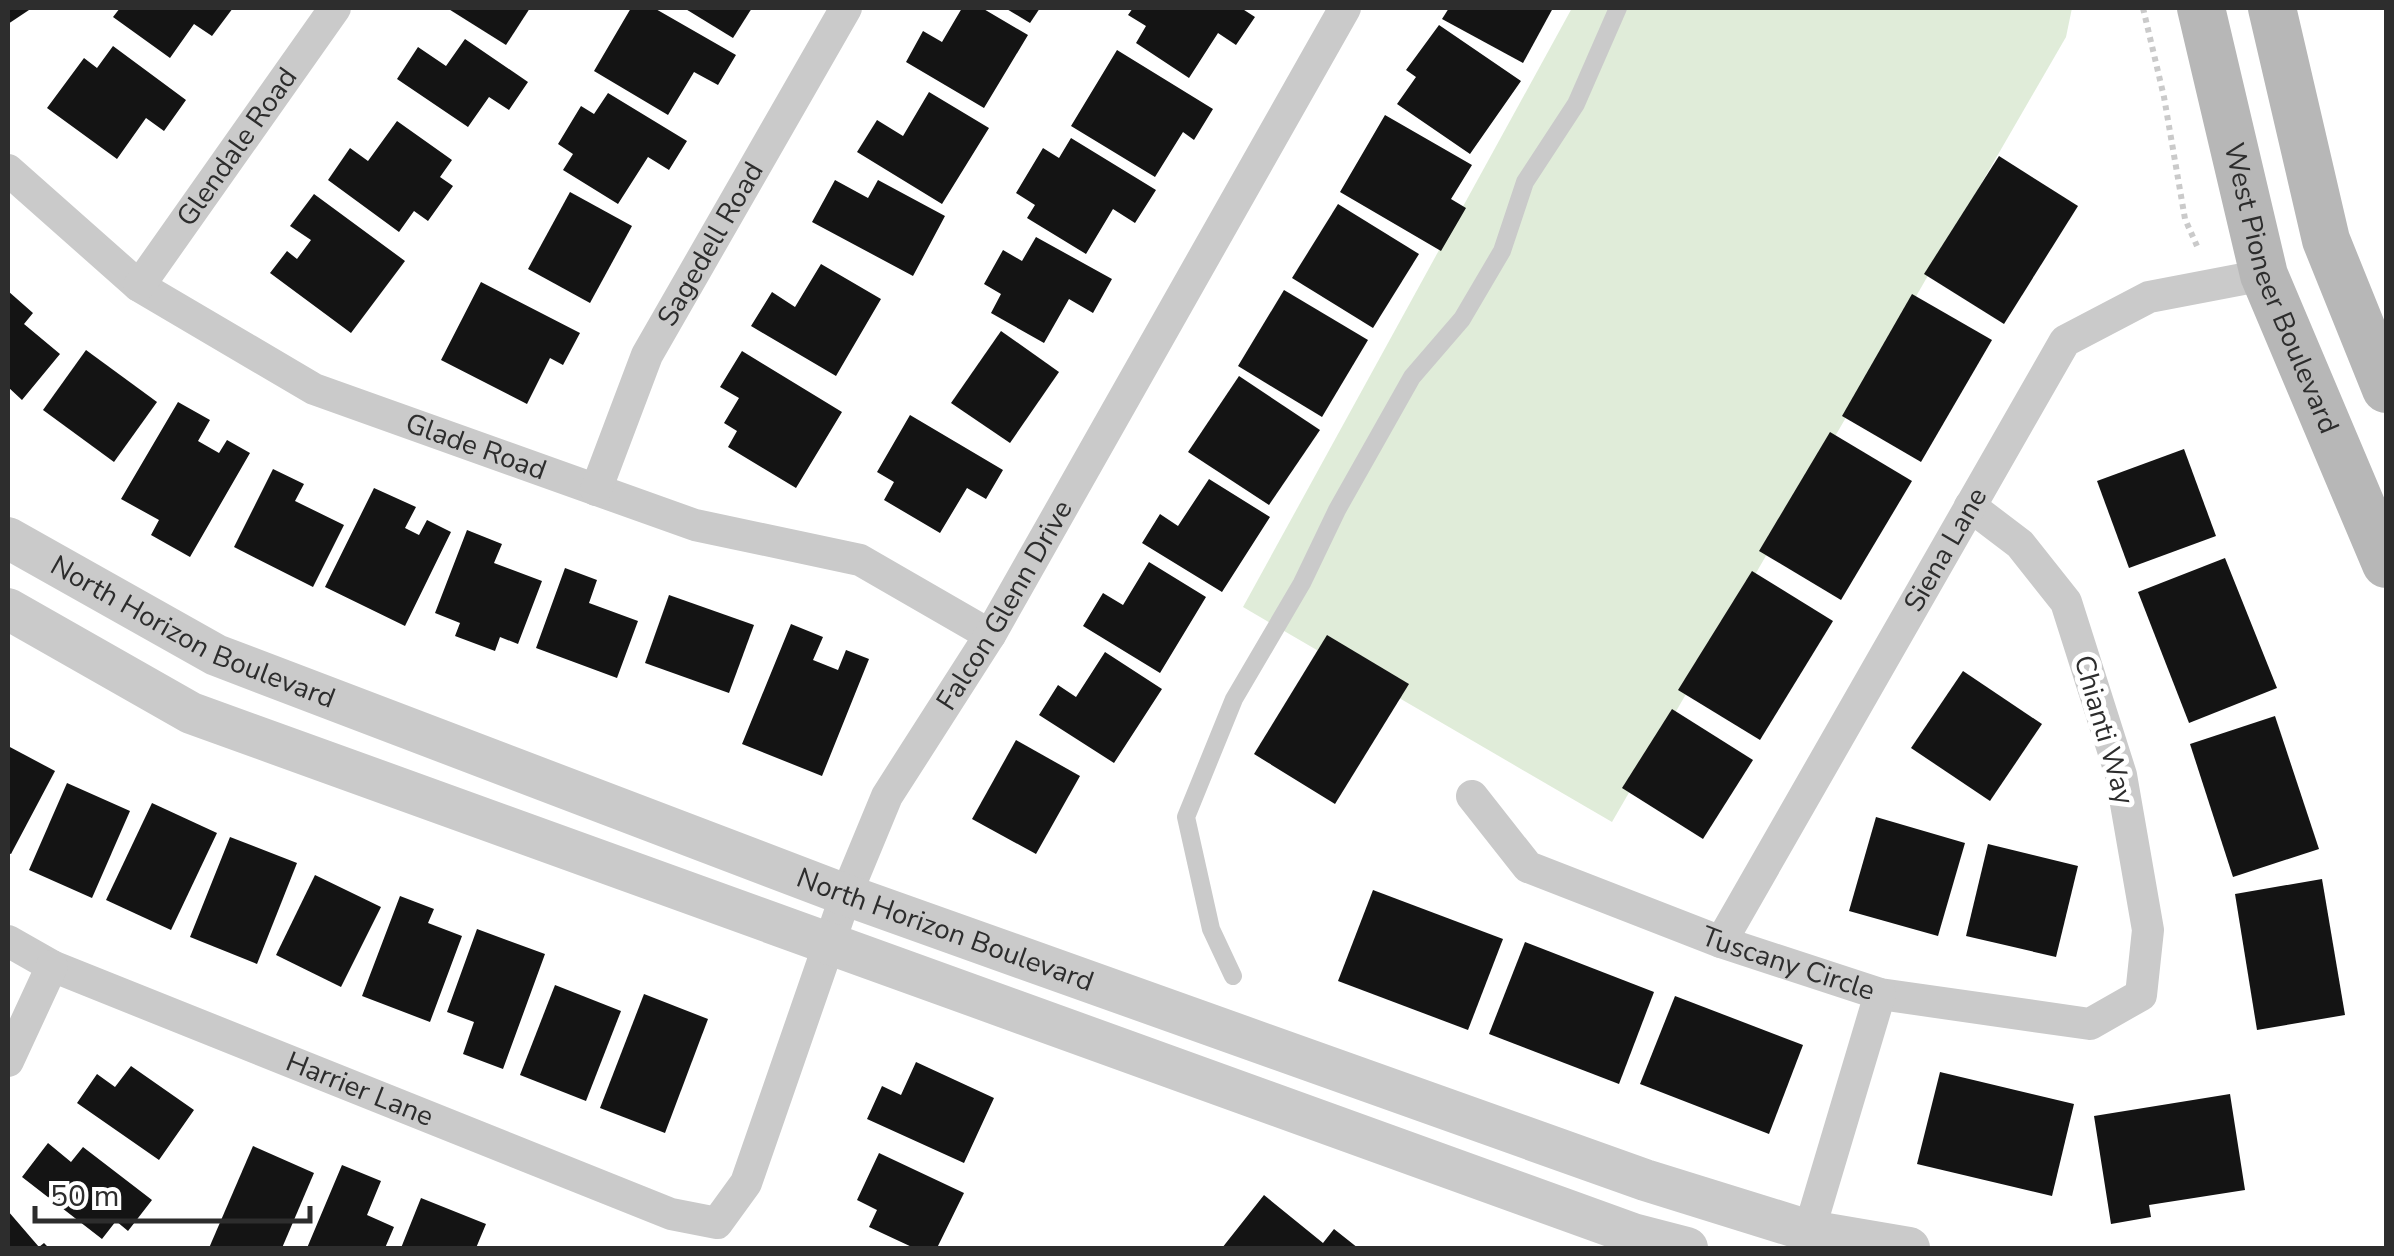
<svg xmlns="http://www.w3.org/2000/svg" width="2394" height="1256" viewBox="0 0 2394 1256" font-family="'Nunito Sans',sans-serif">
<style>
.green{fill:#e0ecd9}
.building{fill:#141414}
.lines{fill:none;stroke-linecap:round;stroke-linejoin:round}
.path{stroke:#cacaca;stroke-width:6;stroke-dasharray:5 5;stroke-linecap:butt}
.service{stroke:#cacaca;stroke-width:18}
.minor{stroke:#cacaca;stroke-width:32}
.tertiary{stroke:#cacaca;stroke-width:42}
.secondary{stroke:#b7b7b7;stroke-width:48}
.labels{text-anchor:middle;dominant-baseline:central;stroke-width:10;stroke-linejoin:round;paint-order:stroke}
.street-label{font-size:28px;fill:#2d2d2d;stroke:#fff}
</style>
<rect width="100%" height="100%" fill="#fff"/>
<path class="green" d="M1572,8h500l-6,29 -454,785 -369,-215z"/>
<g class="building">
<path d="M8,8h24l-24,16z"/>
<path d="M120,8h113l-21,28 -18,-12 -24,34 -57,-41z"/>
<path d="M447,8h83l-24,37z"/>
<path d="M631,8h23l82,47 -18,30 -24,-13 -26,43 -74,-44z"/>
<path d="M684,8h68l-19,30z"/>
<path d="M962,8h20l46,27 -44,73 -78,-46 17,-31 19,11z"/>
<path d="M1005,8h35l-10,15z"/>
<path d="M1133,8h108l14,9 -19,28 -18,-12 -29,45 -53,-35 10,-17 -18,-11z"/>
<path d="M1449,8h104l-30,55 -81,-44z"/>
<path d="M1439,25l82,56 -51,73 -73,-50 19,-27 -10,-7z"/>
<path d="M465,39l63,43 -19,28 -20,-13 -21,30 -71,-48 21,-32 28,19z"/>
<path d="M113,46l73,54 -22,31 -18,-13 -29,41 -70,-51 37,-50 13,10z"/>
<path d="M1117,50l96,59 -19,31 -11,-8 -28,45 -84,-51z"/>
<path d="M929,92l60,36 -47,76 -85,-52 20,-32 26,16z"/>
<path d="M608,93l79,48 -18,29 -21,-13 -30,47 -55,-34 10,-16 -15,-10 23,-38 13,8z"/>
<path d="M1385,115l87,50 -21,34 15,9 -25,43 -101,-59z"/>
<path d="M397,121l55,39 -12,17 13,9 -25,35 -14,-10 -15,21 -71,-52 22,-32 18,13z"/>
<path d="M1071,138l85,52 -21,33 -22,-14 -27,45 -59,-36 8,-13 -19,-12 27,-45 16,10z"/>
<path d="M1999,156l79,50 -74,118 -80,-50z"/>
<path d="M835,180l33,18 10,-18 67,36 -32,60 -101,-54z"/>
<path d="M570,192l62,34 -42,77 -62,-34z"/>
<path d="M314,194l91,67 -54,72 -81,-60 17,-22 10,8 14,-19 -21,-14z"/>
<path d="M1338,204l81,50 -46,74 -81,-50z"/>
<path d="M1036,237l76,42 -19,34 -24,-14 -25,44 -53,-30 10,-19 -17,-10 19,-34 19,11z"/>
<path d="M821,264l60,35 -45,77 -85,-50 21,-34 23,15z"/>
<path d="M481,282l99,51 -17,32 -13,-7 -23,46 -86,-44z"/>
<path d="M1284,290l84,50 -46,77 -84,-51z"/>
<path d="M8,291l25,22 -9,11 36,30 -38,46 -14,-13z"/>
<path d="M1912,294l80,46 -71,122 -79,-46z"/>
<path d="M1001,331l58,41 -49,71 -59,-40z"/>
<path d="M86,350l71,52 -43,60 -71,-52z"/>
<path d="M742,351l100,61 -46,76 -68,-41 9,-16 -13,-8 15,-25 -19,-11z"/>
<path d="M1239,376l81,54 -51,75 -81,-53z"/>
<path d="M178,402l32,18 -12,21 21,12 8,-13 23,13 -60,104 -39,-22 8,-15 -38,-21z"/>
<path d="M910,415l93,55 -17,29 -19,-11 -27,45 -56,-33 10,-18 -17,-10z"/>
<path d="M1830,432l82,49 -71,119 -82,-49z"/>
<path d="M2184,449l32,87 -87,32 -32,-87z"/>
<path d="M273,469l31,15 -9,17 49,24 -31,62 -79,-40z"/>
<path d="M1209,479l61,38 -48,75 -80,-49 18,-29 18,12z"/>
<path d="M374,488l42,19 -11,21 14,7 8,-15 24,12 -46,94 -80,-39z"/>
<path d="M467,530l35,14 -8,19 48,18 -24,63 -18,-7 -5,14 -40,-15 5,-13 -25,-10z"/>
<path d="M2225,558l52,130 -88,35 -51,-131z"/>
<path d="M1149,562l57,35 -46,76 -77,-47 20,-33 20,12z"/>
<path d="M565,568l32,12 -8,23 49,18 -21,57 -81,-30z"/>
<path d="M1752,571l81,50 -73,119 -82,-50z"/>
<path d="M669,595l85,30 -25,68 -84,-30z"/>
<path d="M791,624l32,13 -10,23 25,10 8,-20 23,9 -47,117 -80,-32z"/>
<path d="M1327,635l82,49 -74,120 -81,-50z"/>
<path d="M1105,652l57,37 -48,74 -75,-48 19,-30 18,12z"/>
<path d="M1963,671l79,53 -52,77 -79,-53z"/>
<path d="M1672,709l81,51 -50,79 -81,-51z"/>
<path d="M2275,716l44,133 -86,28 -43,-133z"/>
<path d="M1016,740l64,36 -44,78 -64,-35z"/>
<path d="M8,746l47,25 -44,83 -3,-1z"/>
<path d="M67,783l63,28 -38,87 -63,-28z"/>
<path d="M152,803l65,30 -46,97 -65,-30z"/>
<path d="M1876,817l89,26 -27,93 -89,-25z"/>
<path d="M230,837l67,26 -40,101 -67,-27z"/>
<path d="M1988,844l90,22 -22,91 -90,-21z"/>
<path d="M315,875l66,32 -40,80 -65,-32z"/>
<path d="M2322,879l23,136 -88,15 -22,-136z"/>
<path d="M1373,890l130,49 -35,91 -130,-49z"/>
<path d="M400,896l34,13 -6,14 34,13 -32,86 -68,-26z"/>
<path d="M477,929l68,25 -42,115 -40,-15 11,-32 -27,-10z"/>
<path d="M1525,942l129,50 -35,92 -130,-50z"/>
<path d="M555,985l66,26 -35,90 -66,-26z"/>
<path d="M644,994l64,25 -43,114 -65,-25z"/>
<path d="M1675,996l128,49 -34,89 -129,-50z"/>
<path d="M916,1062l78,36 -30,65 -97,-44 15,-33 19,9z"/>
<path d="M131,1066l63,44 -35,50 -82,-57 20,-29 18,13z"/>
<path d="M1940,1072l134,32 -22,92 -135,-32z"/>
<path d="M2230,1094l15,96 -96,15 2,12 -40,7 -17,-108z"/>
<path d="M48,1143l23,19 12,-15 69,53 -24,31 -12,-10 -14,18 -80,-62z"/>
<path d="M253,1146l61,27 -32,75h-73z"/>
<path d="M879,1153l85,40 -27,55h-23l-45,-21 8,-17 -20,-10z"/>
<path d="M342,1165l39,16 -14,34 27,12 -9,21h-78z"/>
<path d="M1264,1195l59,48 11,-14 24,19h-136z"/>
<path d="M421,1198l65,26 -10,24h-75z"/>
<path d="M8,1211l31,36 5,-4 5,5h-41z"/>
</g>
<g class="lines">
<path class="path" d="M2143,8l21,89 21,122 12,27"/>
<path class="service" d="M1233,976l-22,-47 -25,-112 48,-118 68,-116 35,-73 75,-133 50,-58 40,-68 23,-69 51,-78 42,-96"/>
<g class="minor">
<path id="s1" d="M8,170l131,116 175,103 381,136 165,35 130,75"/>
<path id="s2" d="M139,286l196,-278"/>
<path id="s3" d="M596,490l51,-135 199,-347"/>
<path id="s4" d="M1472,796l56,71 193,75 159,52 210,30 51,-29 7,-65 -27,-155 -55,-173 -46,-58 -50,-38"/>
<path id="s5" d="M8,941l44,25 619,248 46,9 29,-40 100,-288 41,-99 103,-161 355,-627"/>
<path id="s6" d="M1721,942l344,-601 84,-44 115,-22"/>
<path d="M8,1061l44,-95"/>
<path d="M1804,1248l76,-254"/>
</g>
<g class="tertiary">
<path id="s7" d="M8,538l208,117 630,240 799,285 164,51 100,17"/>
<path d="M8,609l183,104 1442,521 54,14"/>
</g>
<g class="secondary">
<path id="s8" d="M2201,8l63,267 122,289"/>
<path d="M2272,8l54,232 60,149"/>
</g>
</g>
<g class="labels">
<g class="street-label">
<text stroke="none"><textPath href="#s2" startOffset="170">Glendale Road</textPath></text>
<text stroke="none"><textPath href="#s3" startOffset="272">Sagedell Road</textPath></text>
<text stroke="none"><textPath href="#s8" startOffset="292">West Pioneer Boulevard</textPath></text>
<text stroke="none"><textPath href="#s1" startOffset="550">Glade Road</textPath></text>
<text stroke="none"><textPath href="#s6" startOffset="452">Siena Lane</textPath></text>
<text stroke="none"><textPath href="#s5" startOffset="1450">Falcon Glenn Drive</textPath></text>
<text stroke="none"><textPath href="#s7" startOffset="208">North Horizon Boulevard</textPath></text>
<text transform="translate(2104 730) rotate(74)">Chianti Way</text>
<text stroke="none"><textPath href="#s7" startOffset="1018">North Horizon Boulevard</textPath></text>
<text stroke="none"><textPath href="#s4" startOffset="368">Tuscany Circle</textPath></text>
<text stroke="none"><textPath href="#s5" startOffset="382">Harrier Lane</textPath></text>
</g>
</g>
<rect width="2394" height="1256" fill="none" stroke="#2d2d2d" stroke-width="20"/>
<path d="M35 1206v15h275v-15" fill="none" stroke="#2d2d2d" stroke-width="5"/>
<text x="50" y="1206" font-size="30" fill="#2d2d2d" stroke="#ffffff" stroke-width="8" paint-order="stroke">50 m</text>
</svg>
